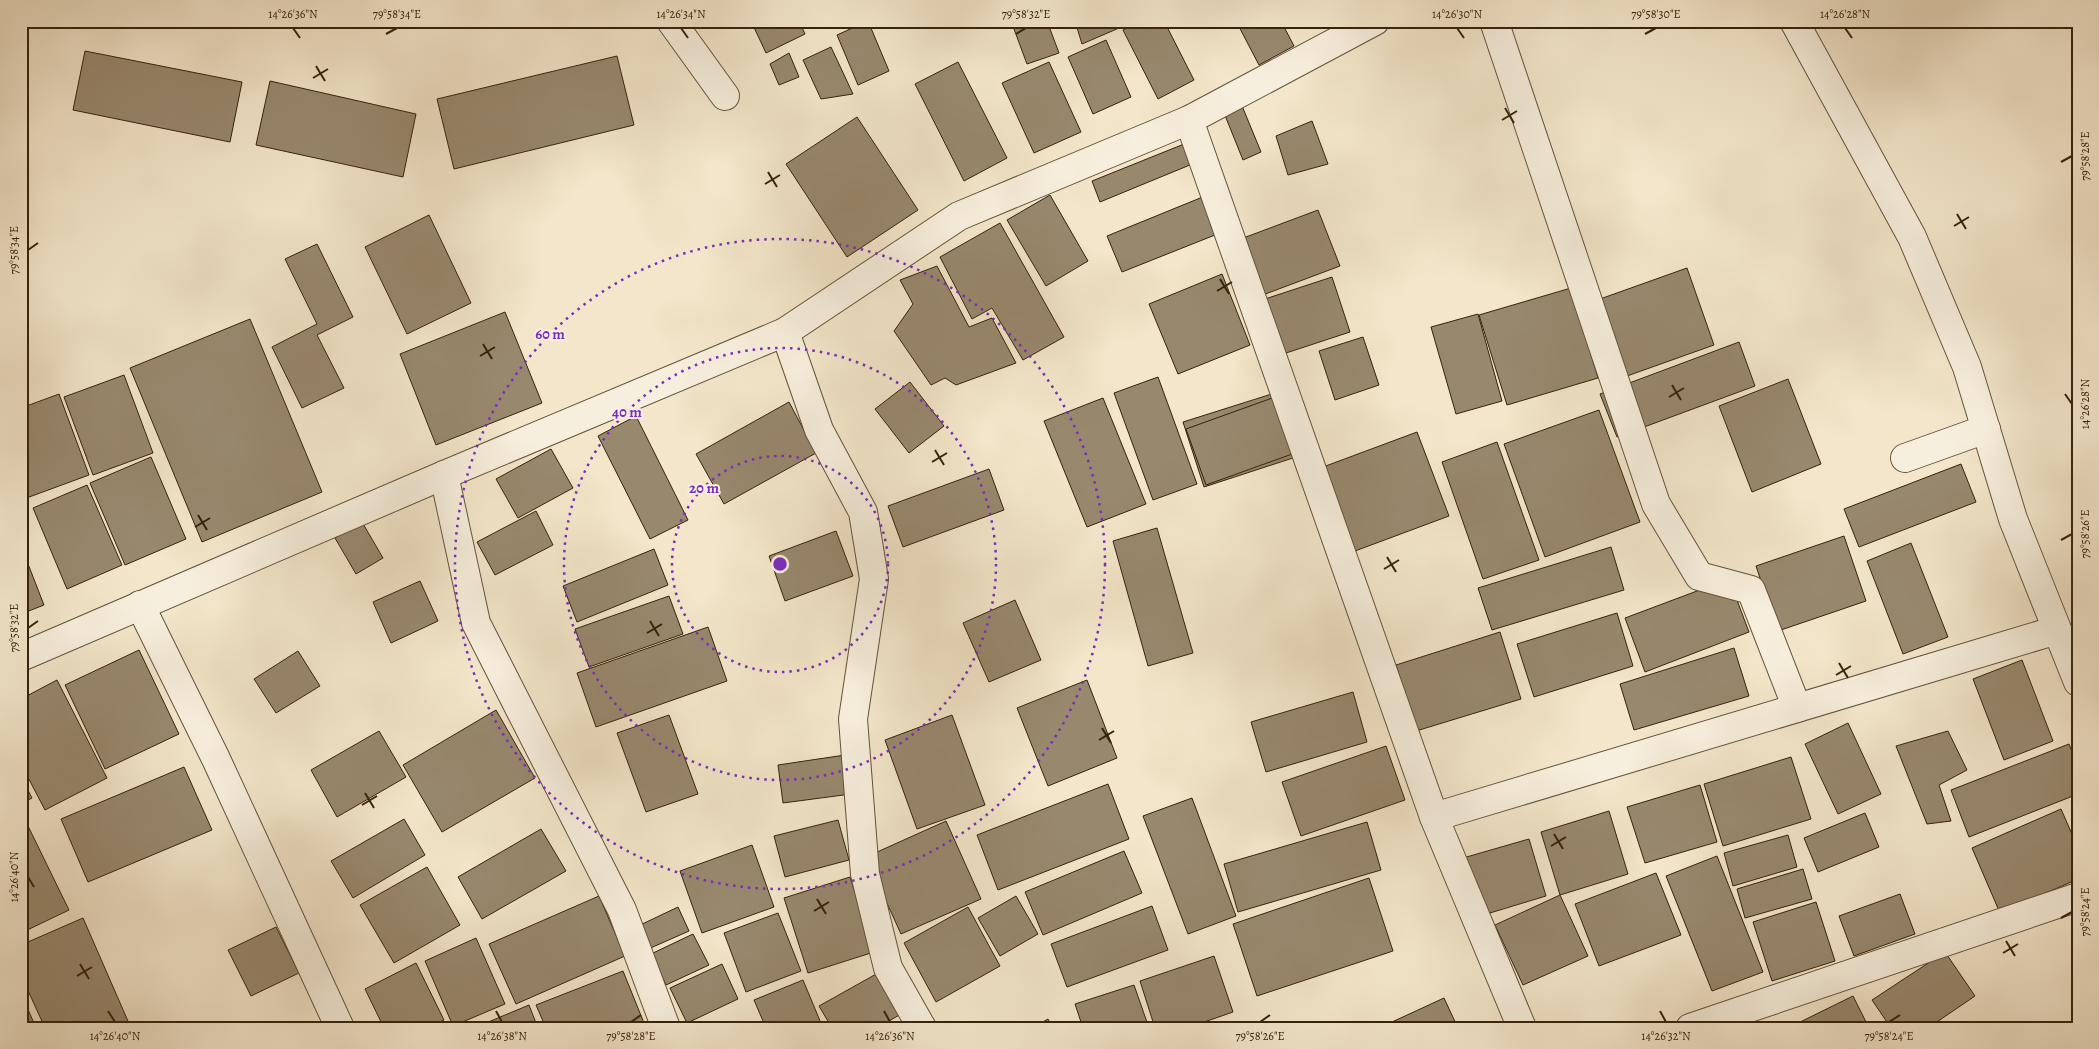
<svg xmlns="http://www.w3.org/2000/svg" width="2099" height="1049" viewBox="0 0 2099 1049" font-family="Alegreya,serif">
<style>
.building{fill:#98886e;stroke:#35220b}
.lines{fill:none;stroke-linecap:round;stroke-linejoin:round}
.minor-casing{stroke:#64533b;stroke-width:30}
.minor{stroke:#f7efdd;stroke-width:28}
.ticks{fill:none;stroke:#35220b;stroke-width:2}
.ring{fill:none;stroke:#7b2cbf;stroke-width:2.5;stroke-dasharray:2.5 5}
.centre{fill:#7b2cbf;stroke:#f7efdd;stroke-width:2.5}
.ring-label{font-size:15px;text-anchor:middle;font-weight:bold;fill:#7b2cbf;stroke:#f7efdd;stroke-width:4;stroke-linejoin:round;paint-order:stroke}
.neatline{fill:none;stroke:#35220b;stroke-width:2}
.ticks-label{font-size:12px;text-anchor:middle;fill:#35220b}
</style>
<rect width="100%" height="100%" fill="#f3e6ca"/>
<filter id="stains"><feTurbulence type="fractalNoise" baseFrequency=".004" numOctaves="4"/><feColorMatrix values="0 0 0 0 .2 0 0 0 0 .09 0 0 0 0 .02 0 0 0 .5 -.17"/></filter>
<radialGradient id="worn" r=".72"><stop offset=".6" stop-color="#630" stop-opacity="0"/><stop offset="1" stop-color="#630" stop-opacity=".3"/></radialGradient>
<g class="building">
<path d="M751,21h48l6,13 -39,19z"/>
<path d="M868,21l21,50 -31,14 -21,-50z"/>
<path d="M935,21h21l-19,6z"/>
<path d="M1011,21h36l12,32 -32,11z"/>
<path d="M1075,21h41l3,7 -37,16z"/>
<path d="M1140,21h24l30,59 -36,19 -35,-69z"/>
<path d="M1236,21h45l13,25 -35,19z"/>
<path d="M1106,40l25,57 -38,17 -25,-57z"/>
<path d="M831,47l22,47 -32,5 -18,-39z"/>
<path d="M85,51l157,31 -12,60 -157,-32z"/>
<path d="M789,53l10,24 -20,8 -9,-21z"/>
<path d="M617,56l17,69 -180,44 -17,-70z"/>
<path d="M958,62l49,96 -43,23 -49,-97z"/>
<path d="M1049,62l32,70 -47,21 -32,-70z"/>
<path d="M270,81l146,33 -13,63 -147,-32z"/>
<path d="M1240,101l21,51 -18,8 -21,-52z"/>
<path d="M857,117l61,93 -71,47 -61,-93z"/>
<path d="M1312,121l16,43 -40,11 -12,-39z"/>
<path d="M1194,140l8,20 -102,42 -8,-21z"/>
<path d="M1210,194l15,37 -103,41 -15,-36z"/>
<path d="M1050,195l38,66 -42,25 -39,-66z"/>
<path d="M1318,210l22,56 -80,30 -22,-56z"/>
<path d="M429,215l42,88 -64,31 -42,-87z"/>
<path d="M1000,223l64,114 -41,23 -31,-52 -20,11 -32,-62z"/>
<path d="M317,244l36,73 -36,18 27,53 -42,20 -30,-61 45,-23 -32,-65z"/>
<path d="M937,266l32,61 23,-9 24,45 -60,22 -11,-7 -14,7 -37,-54 19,-27 -13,-24z"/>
<path d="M1687,268l27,77 -101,36 -27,-77z"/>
<path d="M1222,274l28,71 -72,29 -29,-70z"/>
<path d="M1332,277l18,55 -70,23 -18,-55z"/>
<path d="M1571,288l27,90 -91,27 -28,-90z"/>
<path d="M505,312l37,91 -106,42 -36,-91z"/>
<path d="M1478,314l24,87 -46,13 -25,-87z"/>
<path d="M250,319l72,173 -120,50 -72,-174z"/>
<path d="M1363,337l16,48 -44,15 -16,-49z"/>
<path d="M1739,342l16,44 -138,51 -17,-43z"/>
<path d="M124,375l29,78 -60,22 -29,-78z"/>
<path d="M1158,377l39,107 -44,16 -39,-107z"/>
<path d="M1788,379l33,85 -69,28 -33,-86z"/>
<path d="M910,382l34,44 -35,27 -34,-44z"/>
<path d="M1278,392l21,64 -95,31 -21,-65z"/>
<path d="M59,394l30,81 -68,25v-92z"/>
<path d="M1275,397l20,56 -89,32 -20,-56z"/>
<path d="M1103,398l43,106 -59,23 -43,-106z"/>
<path d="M789,402l27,51 -92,51 -28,-50z"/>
<path d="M1599,410l41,112 -95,35 -41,-113z"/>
<path d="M636,416l52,104 -38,19 -52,-103z"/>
<path d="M1417,432l32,84 -94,35 -32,-84z"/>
<path d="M1497,442l42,118 -56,19 -41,-117z"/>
<path d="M551,449l22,39 -55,30 -22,-39z"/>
<path d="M151,457l35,82 -61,26 -35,-82z"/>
<path d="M1961,464l15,38 -117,45 -15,-38z"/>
<path d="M989,469l15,41 -101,37 -15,-41z"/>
<path d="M87,485l35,80 -55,24 -34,-81z"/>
<path d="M536,511l17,34 -58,30 -18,-33z"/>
<path d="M362,522l21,36 -27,16 -21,-36z"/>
<path d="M1157,528l36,125 -45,13 -35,-125z"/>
<path d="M836,531l17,45 -68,25 -16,-45z"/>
<path d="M1844,536l22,65 -88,30 -22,-65z"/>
<path d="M1911,543l37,94 -45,17 -36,-93z"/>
<path d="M21,546l23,59 -23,9z"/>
<path d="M1611,547l13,43 -132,40 -14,-42z"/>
<path d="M654,549l14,36 -91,37 -14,-36z"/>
<path d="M1729,579l20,53 -104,40 -20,-54z"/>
<path d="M420,581l18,40 -47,22 -18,-41z"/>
<path d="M669,596l14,38 -94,33 -14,-38z"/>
<path d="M1015,600l26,60 -52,22 -26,-59z"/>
<path d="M1617,613l16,53 -99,31 -17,-53z"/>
<path d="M708,627l19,54 -131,46 -19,-54z"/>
<path d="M1500,632l21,67 -105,32 -20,-66z"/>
<path d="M1734,648l15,48 -115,34 -14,-46z"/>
<path d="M139,650l40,84 -74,35 -40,-84z"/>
<path d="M298,651l22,35 -44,27 -22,-34z"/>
<path d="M2022,660l31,81 -49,19 -31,-81z"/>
<path d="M57,680l50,98 -62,32 -24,-46v-65z"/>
<path d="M1087,680l30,78 -69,28 -31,-78z"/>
<path d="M1353,692l14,50 -101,30 -15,-50z"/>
<path d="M496,710l39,68 -93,54 -39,-67z"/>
<path d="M669,715l29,79 -52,18 -29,-79z"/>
<path d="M952,715l33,90 -68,24 -32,-89z"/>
<path d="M1848,723l33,71 -43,20 -33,-70z"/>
<path d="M379,731l27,46 -69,40 -26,-47z"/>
<path d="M1948,731l19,39 -28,15 12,36 -24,3 -31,-78z"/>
<path d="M2069,744l9,23v27l-109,43 -18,-47z"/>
<path d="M1386,746l19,54 -104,36 -19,-54z"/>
<path d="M845,755l6,39 -68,9 -5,-38z"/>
<path d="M1791,757l20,62 -88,27 -19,-62z"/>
<path d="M184,767l28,63 -124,52 -27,-63z"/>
<path d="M21,777l11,21 -11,6z"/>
<path d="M1108,784l21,55 -131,51 -21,-55z"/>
<path d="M1700,785l17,57 -72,21 -18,-56z"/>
<path d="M1192,798l44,118 -48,18 -45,-118z"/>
<path d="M2061,809l17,39v31l-78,34 -28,-65z"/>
<path d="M1609,811l19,63 -68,21 -19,-63z"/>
<path d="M1865,813l14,34 -61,25 -14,-34z"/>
<path d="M404,819l21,36 -72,43 -22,-37z"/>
<path d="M838,820l11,40 -64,17 -11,-41z"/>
<path d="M946,821l35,78 -80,35 -35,-77z"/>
<path d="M1367,822l14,48 -143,42 -14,-48z"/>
<path d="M28,826l41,84 -48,23v-103z"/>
<path d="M541,829l25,42 -84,48 -24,-42z"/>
<path d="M1788,835l9,32 -64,19 -9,-33z"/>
<path d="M1529,839l17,57 -66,20 -17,-58z"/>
<path d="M752,845l22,62 -72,26 -22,-62z"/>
<path d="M1124,851l18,42 -99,42 -18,-43z"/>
<path d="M1717,856l46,116 -51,19 -46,-115z"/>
<path d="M427,867l33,58 -66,38 -34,-58z"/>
<path d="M1803,869l9,30 -67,19 -8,-29z"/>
<path d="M1656,873l25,62 -82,31 -24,-62z"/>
<path d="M850,877l24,75 -66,21 -24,-75z"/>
<path d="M1369,878l24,73 -136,45 -24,-72z"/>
<path d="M1900,894l15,40 -61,22 -15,-40z"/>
<path d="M1560,895l28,61 -65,29 -28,-60z"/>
<path d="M599,896l26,60 -109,48 -27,-60z"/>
<path d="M1016,896l22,38 -38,22 -22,-38z"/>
<path d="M1816,902l19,59 -63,20 -19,-59z"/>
<path d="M1152,906l16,44 -101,37 -16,-43z"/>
<path d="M678,907l11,24 -43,19 -10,-23z"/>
<path d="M968,907l32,59 -64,36 -32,-59z"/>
<path d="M778,913l23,58 -55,21 -22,-59z"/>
<path d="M83,918l48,110h-86l-24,-53v-30z"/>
<path d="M276,927l23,46 -48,23 -23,-46z"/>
<path d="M693,934l16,31 -43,20 -15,-31z"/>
<path d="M476,938l29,66 -52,22 -28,-65z"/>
<path d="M1945,952l30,44 -47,32h-37l-19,-28z"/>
<path d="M1214,956l19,56 -46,16h-32l-15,-47z"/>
<path d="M416,963l28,57 -17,8h-43l-19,-39z"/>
<path d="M722,964l16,35 -51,24 -17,-35z"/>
<path d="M623,971l23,57h-100l-10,-23z"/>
<path d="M878,973l23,41 -24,14h-45l-13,-22z"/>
<path d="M803,980l20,48h-57l-12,-28z"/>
<path d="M1134,985l15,43h-66l-8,-24z"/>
<path d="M21,993l15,35h-15z"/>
<path d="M1853,996l16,32h-81z"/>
<path d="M1444,998l14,30h-79z"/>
<path d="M529,1005l9,23h-64z"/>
<path d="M1048,1019l5,9h-21z"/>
</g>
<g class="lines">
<g class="minor-casing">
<g id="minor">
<path d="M671,21l54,75"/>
<path d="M1494,21l162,483 43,72 52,14 46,118"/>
<path d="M1794,21l118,216 55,130 46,152 65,163"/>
<path d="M1189,120l245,697 88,211"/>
<path d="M785,332l34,98 44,82 11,67 -21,140 12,155 23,94 34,60"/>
<path d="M1905,458l81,-29"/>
<path d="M444,475l32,148 146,287 44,118"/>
<path d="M140,605l76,154 124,269"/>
<path d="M21,657l423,-182 341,-143 174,-116 230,-96 186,-99"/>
<path d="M1434,817l623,-187"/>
<path d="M1690,1028l388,-131"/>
</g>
</g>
<use href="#minor" class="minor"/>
</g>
<path class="ticks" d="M293,28l7,10M681,28l7,10M1457,28l7,10M1845,28l7,10M386,34l11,-6M1016,34l10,-6M1645,34l11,-6M316,66l9,15M313,78l15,-9M1505,108l9,15M1502,120l15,-9M2061,162l11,-6M768,172l9,15M765,184l15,-9M1957,214l9,15M1954,226l15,-9M28,250l10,-7M1220,279l9,15M1217,291l15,-9M483,344l9,15M480,356l15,-9M1672,385l9,15M2065,394l7,10M1669,397l15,-9M935,450l9,15M932,462l15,-9M198,515l9,15M195,527l15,-9M2061,540l11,-6M1387,557l9,15M1384,569l15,-9M650,621l9,15M28,628l10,-7M647,633l15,-9M1839,663l9,15M1836,675l15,-9M1102,728l9,15M1099,740l15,-9M365,793l9,15M362,805l15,-9M1554,834l9,15M1551,846l15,-9M28,877l6,10M817,899l9,15M814,911l15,-9M2061,918l11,-6M2006,941l9,15M2003,953l15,-9M80,964l9,15M77,976l15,-9M108,1011l7,11M496,1011l6,11M884,1011l6,11M1660,1011l6,11M631,1022l10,-7M1260,1022l10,-7M1889,1022l11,-7"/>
<g class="ring">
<circle cx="780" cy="564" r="108"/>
<circle cx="780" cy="564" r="216"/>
<circle cx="780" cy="564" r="325"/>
</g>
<circle cx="780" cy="564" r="8" class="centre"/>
<g class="ring-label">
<text x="550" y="339">60 m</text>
<text x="627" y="417">40 m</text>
<text x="704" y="493">20 m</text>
</g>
<rect width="2099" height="1049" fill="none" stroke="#f3e6ca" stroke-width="55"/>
<rect x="28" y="28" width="2044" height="994" class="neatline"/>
<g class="ticks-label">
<text x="293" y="18">14°26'36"N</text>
<text x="397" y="18">79°58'34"E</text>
<text x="681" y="18">14°26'34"N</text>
<text x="1026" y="18">79°58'32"E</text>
<text x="1457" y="18">14°26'30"N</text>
<text x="1656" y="18">79°58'30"E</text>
<text x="1845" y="18">14°26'28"N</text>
<text transform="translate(2085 156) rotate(-90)" y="4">79°58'28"E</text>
<text transform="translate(14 250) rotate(-90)" y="4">79°58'34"E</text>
<text transform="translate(2085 404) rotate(-90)" y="4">14°26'28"N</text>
<text transform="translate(2085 534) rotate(-90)" y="4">79°58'26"E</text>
<text transform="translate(14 628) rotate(-90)" y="4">79°58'32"E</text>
<text transform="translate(14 877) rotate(-90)" y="4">14°26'40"N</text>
<text transform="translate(2085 912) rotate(-90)" y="4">79°58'24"E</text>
<text x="115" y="1040">14°26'40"N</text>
<text x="502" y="1040">14°26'38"N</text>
<text x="631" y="1040">79°58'28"E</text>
<text x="890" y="1040">14°26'36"N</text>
<text x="1260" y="1040">79°58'26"E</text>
<text x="1666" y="1040">14°26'32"N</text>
<text x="1889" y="1040">79°58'24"E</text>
</g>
<rect width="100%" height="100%" filter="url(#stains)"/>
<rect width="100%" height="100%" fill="url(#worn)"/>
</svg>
